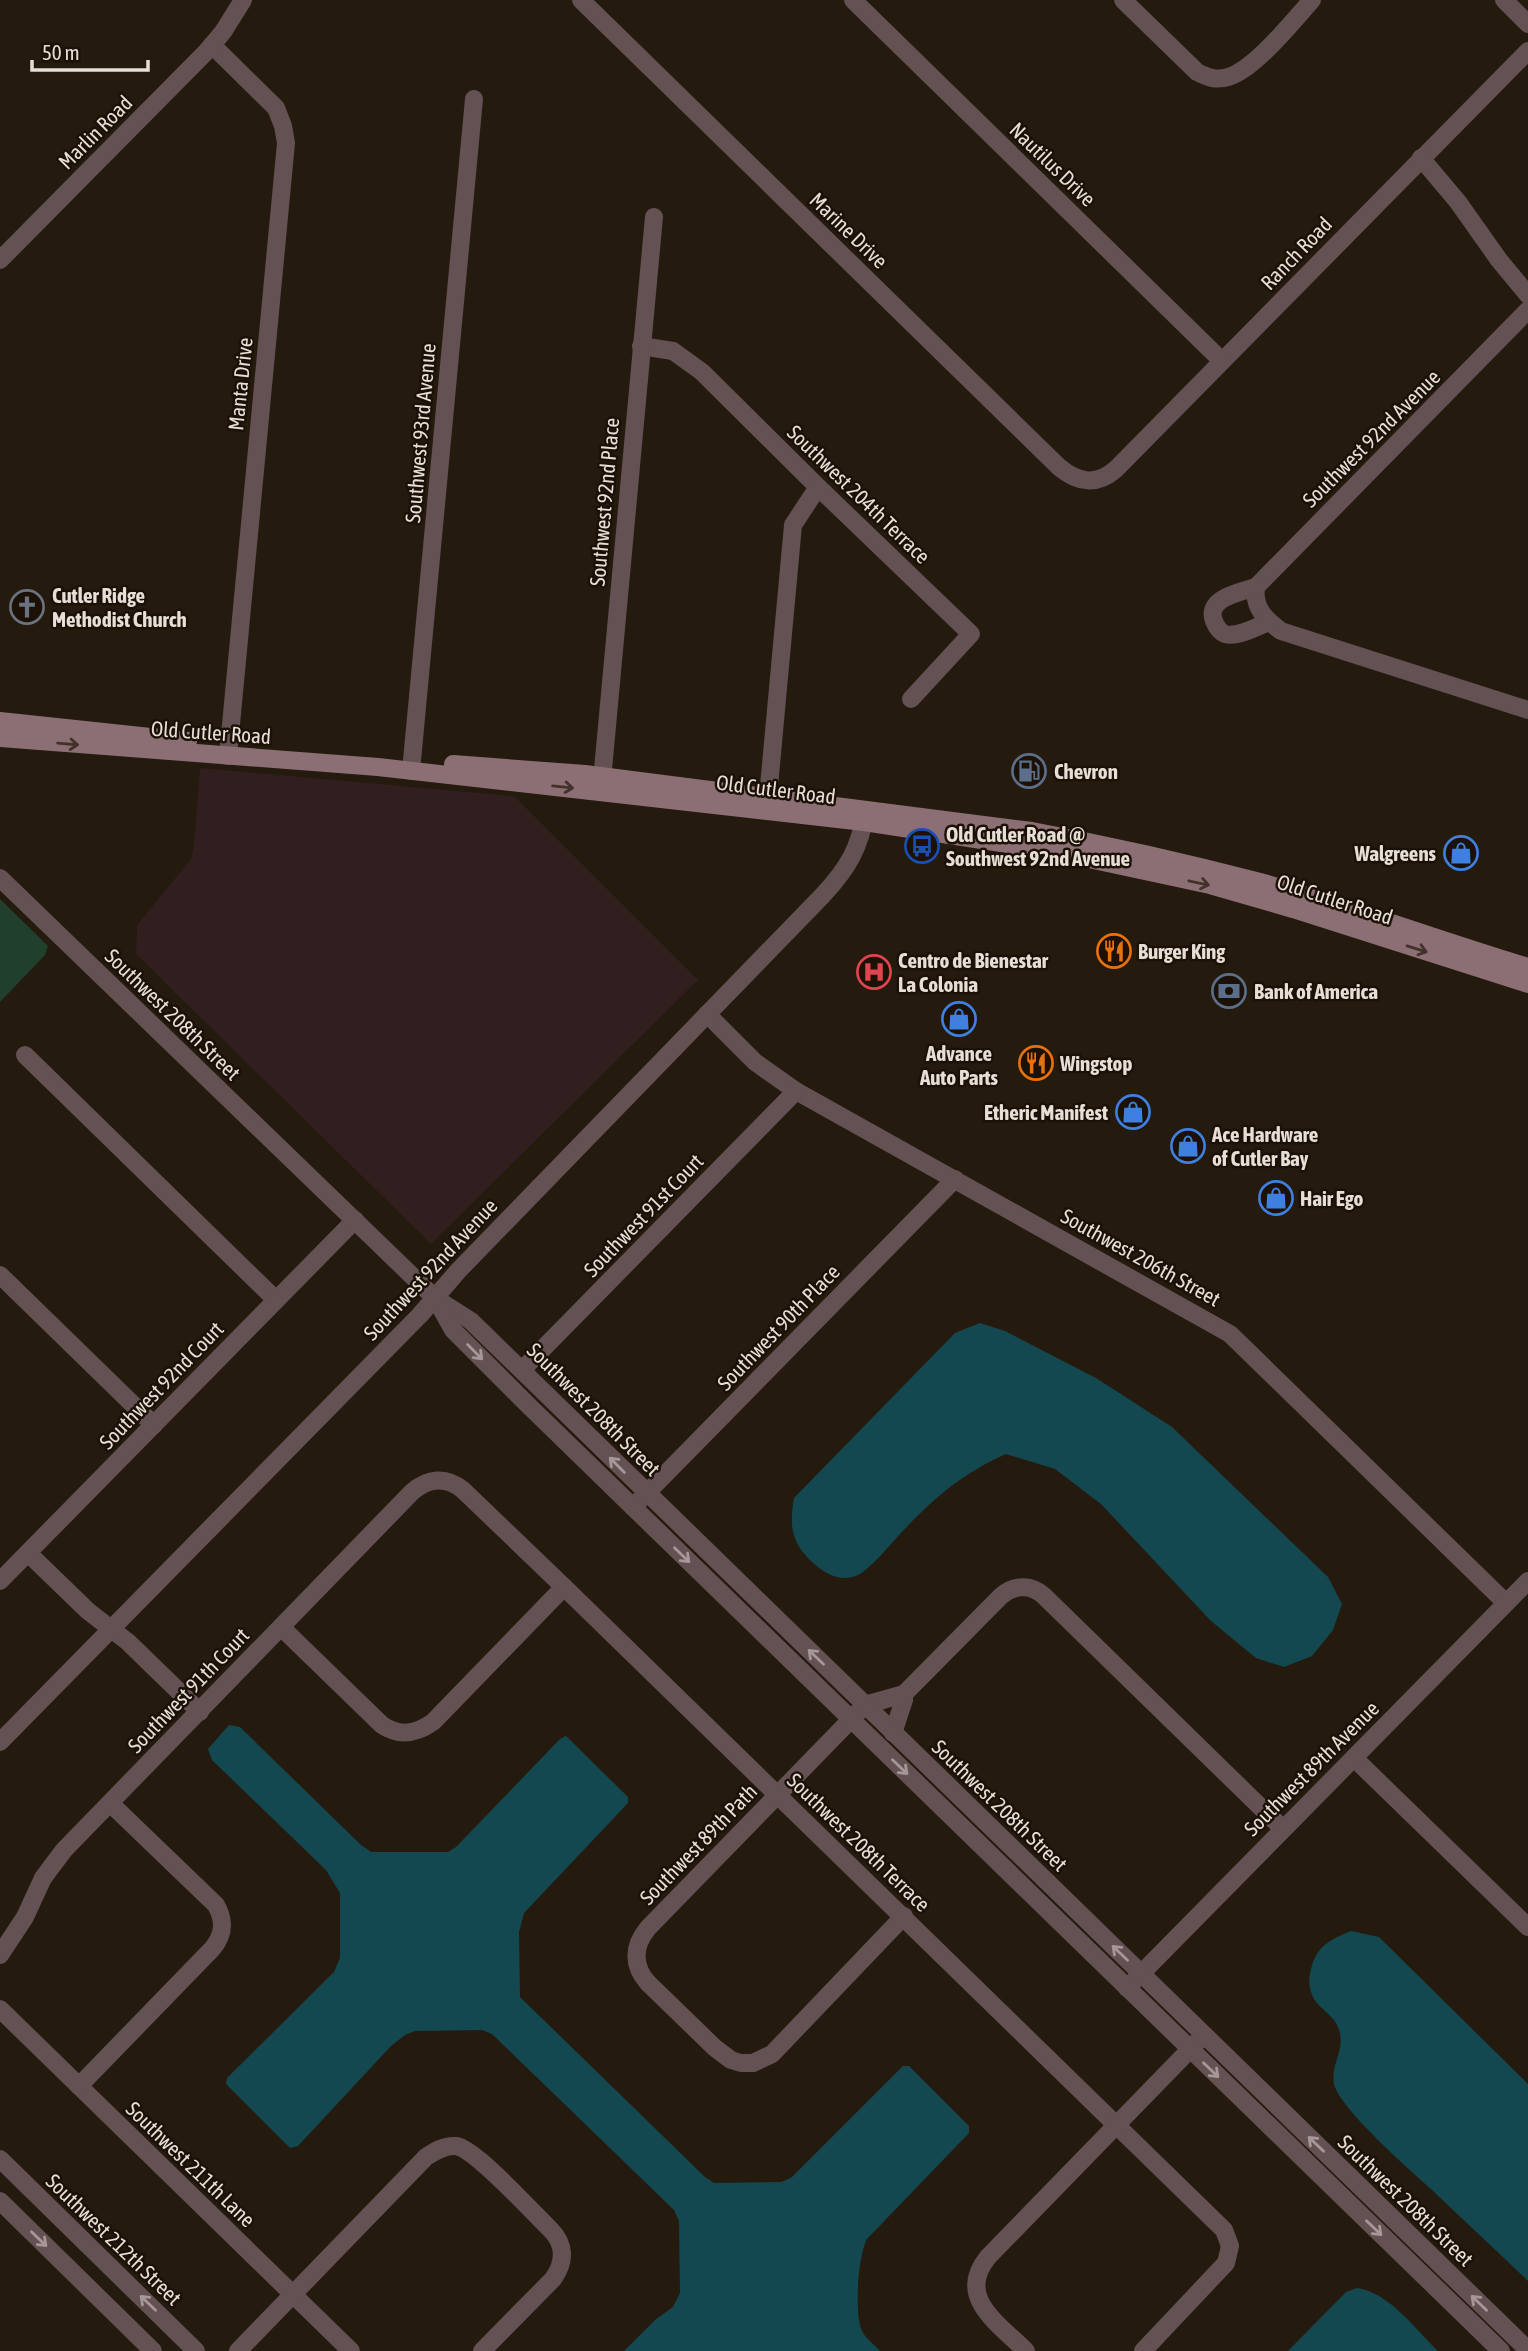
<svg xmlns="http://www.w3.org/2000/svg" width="1528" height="2351" viewBox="0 0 1528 2351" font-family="'Asap Condensed',sans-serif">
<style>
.medical{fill:#311e1f}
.green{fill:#203f2d}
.water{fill:#144851}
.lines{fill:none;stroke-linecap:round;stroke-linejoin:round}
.minor{stroke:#635154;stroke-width:18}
.tertiary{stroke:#635154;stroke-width:18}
.secondary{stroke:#8c6f74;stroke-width:18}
.oneway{stroke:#43322c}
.oneway2{stroke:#a59896}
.labels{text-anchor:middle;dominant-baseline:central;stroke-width:5;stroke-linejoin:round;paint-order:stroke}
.street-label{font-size:21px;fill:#e7dfd7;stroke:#1c1106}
.poi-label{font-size:21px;font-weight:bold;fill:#e7dfd7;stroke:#1c1106;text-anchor:start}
</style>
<rect width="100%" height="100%" fill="#251a0e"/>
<path class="medical" d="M200,768l314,28 184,184 -267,264 -295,-290 1,-29 54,-66 3,-16z"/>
<path class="green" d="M0,899l48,47 -3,9 -45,47z"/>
<g class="water">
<path d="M980,1323l25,8 91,47 76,49 156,150 14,27 -9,26 -21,26 -28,11 -28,-9 -45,-37 -110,-117 -46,-35 -49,-15c-45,20 -73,45 -106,80 -9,10 -31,36 -42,41 -19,9 -38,-4 -51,-18 -17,-19 -17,-34 -13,-59l161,-165z"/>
<path d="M229,1725l11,2 120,117 11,8h77l8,-5 104,-108 6,-3 62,61v6l-104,110 -5,19 1,65 185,180 9,6 67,-1 10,-4 112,-112h6l60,60v7l-102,106c-9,16 -13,75 -5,92 3,7 13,14 18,20h-256l31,-31 18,-13 7,-14 -1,-72 -5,-11 -182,-176 -10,-4 -67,1 -10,4 -14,11 -93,100 -8,2 -64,-64 1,-6 107,-106 6,-14v-65l-14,-23 -114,-110 -4,-11z"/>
<path d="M1351,1931l28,6 149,147v197c-32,-31 -65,-61 -97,-92 -21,-19 -91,-80 -97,-105 -4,-21 13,-34 4,-57 -4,-11 -17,-17 -24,-28 -4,-8 -6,-16 -4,-25 5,-27 17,-33 41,-43z"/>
<path d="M1357,2288c33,5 58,41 81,63h-150l58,-59z"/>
</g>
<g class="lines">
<g class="minor">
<path d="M581,0l478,467c19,16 38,19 57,2l412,-418"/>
<path d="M853,0l369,361"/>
<path d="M1123,0l74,72c10,5 19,9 31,5 26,-7 65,-56 84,-77"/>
<path d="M1504,0l24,24"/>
<path d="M212,45l64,63 7,18 3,17 -58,613"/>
<path d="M1421,158l37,44 41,58 29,35"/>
<path d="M1528,310l-272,277c-3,21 10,33 25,44l247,79"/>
<path d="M641,346l32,5 29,21 116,115 153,147 -60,65"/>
<path d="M1256,587c-15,5 -51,11 -42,34 2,5 6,11 11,13 12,4 33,-8 44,-12"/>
<path d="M411,771l63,-672"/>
<path d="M601,791l53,-574"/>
<path d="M768,797l25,-272 25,-38"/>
<path d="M707,1014l48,48 41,29 434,243 276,269"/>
<path d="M25,1055l251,245"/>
<path d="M0,1275l154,150"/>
<path d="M522,1370l274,-279"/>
<path d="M633,1507l322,-328"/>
<path d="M28,1553l60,58 40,31 72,70"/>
<path d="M0,1581l355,-361"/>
<path d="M281,1627l101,98c18,12 34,9 51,-3l131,-135"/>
<path d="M893,1733l11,-33v-6"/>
<path d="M1354,1758l174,169"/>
<path d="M904,1916l-132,138 -19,9h-12l-10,-3 -16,-12 -67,-65c-16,-18 -15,-37 0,-55l217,-223 39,-11 97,-98c13,-11 29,-12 42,-1l240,234"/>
<path d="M0,1955l25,-38 18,-39 21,-28 348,-358c16,-14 34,-16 51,-2l101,97 660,643 6,16 -4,17 -83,88"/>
<path d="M1127,1988l401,-407"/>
<path d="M0,2009l351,342"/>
<path d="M79,2086l133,-137c12,-14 13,-28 4,-44l-106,-102"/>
<path d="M238,2351l188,-194c9,-6 19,-12 30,-11 20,3 76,66 94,83 15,15 16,32 3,50l-71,72"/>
<path d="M1026,2351c-27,-27 -71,-54 -38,-94l216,-222"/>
</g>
<g class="tertiary">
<path d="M0,260l206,-208 17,-20 20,-32"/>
<path d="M0,878l435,420 36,23 1057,1029"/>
<path d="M437,1301l16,29 75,75 973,946"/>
<path d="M0,1742l420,-427 38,-44 365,-376c25,-27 37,-47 43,-85"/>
<path d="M0,2159l196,192"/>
<path d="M0,2201l153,150"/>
</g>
<g class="secondary">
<path d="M0,721l188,20"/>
<path d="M0,738l378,29 486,55 183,28 163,35 83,24 235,75"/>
<path d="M453,764l132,10 447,57c76,14 152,31 228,51 90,25 178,58 268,85"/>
</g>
</g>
<defs><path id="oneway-shaft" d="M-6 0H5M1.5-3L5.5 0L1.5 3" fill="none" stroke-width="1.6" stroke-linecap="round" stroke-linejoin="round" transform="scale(1.75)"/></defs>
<g class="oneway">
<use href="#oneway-shaft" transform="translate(68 744) rotate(5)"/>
<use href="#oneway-shaft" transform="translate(563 787) rotate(6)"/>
<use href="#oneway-shaft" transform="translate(1199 883) rotate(12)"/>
<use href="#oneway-shaft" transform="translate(1417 949) rotate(17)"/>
</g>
<g class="oneway2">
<use href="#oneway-shaft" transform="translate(475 1352) rotate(45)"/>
<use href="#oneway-shaft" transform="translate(617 1465) rotate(-135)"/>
<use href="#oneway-shaft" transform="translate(682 1555) rotate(44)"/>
<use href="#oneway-shaft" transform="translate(816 1657) rotate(-136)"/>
<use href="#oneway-shaft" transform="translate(900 1767) rotate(44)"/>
<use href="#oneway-shaft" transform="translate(1120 1953) rotate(-136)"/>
<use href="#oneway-shaft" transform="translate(1211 2070) rotate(44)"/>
<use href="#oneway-shaft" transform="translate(1316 2144) rotate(-136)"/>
<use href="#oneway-shaft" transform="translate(1374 2228) rotate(44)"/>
<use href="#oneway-shaft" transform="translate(39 2239) rotate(44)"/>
<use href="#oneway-shaft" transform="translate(148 2303) rotate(-136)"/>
<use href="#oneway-shaft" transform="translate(1479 2303) rotate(-136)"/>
</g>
<defs>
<g id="church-ring" transform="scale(1.75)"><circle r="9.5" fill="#1c1106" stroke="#6b7280" stroke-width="1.5"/><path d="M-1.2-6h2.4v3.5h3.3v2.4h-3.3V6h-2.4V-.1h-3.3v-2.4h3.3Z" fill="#6b7280"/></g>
<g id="fuel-ring" transform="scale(1.75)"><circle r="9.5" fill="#1c1106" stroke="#5c6f8a" stroke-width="1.5"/><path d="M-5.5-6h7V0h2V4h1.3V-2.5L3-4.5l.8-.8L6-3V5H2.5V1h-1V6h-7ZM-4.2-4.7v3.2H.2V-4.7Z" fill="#5c6f8a"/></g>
<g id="bus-ring" transform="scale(1.75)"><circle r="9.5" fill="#1c1106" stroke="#1a4fb4" stroke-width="1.5"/><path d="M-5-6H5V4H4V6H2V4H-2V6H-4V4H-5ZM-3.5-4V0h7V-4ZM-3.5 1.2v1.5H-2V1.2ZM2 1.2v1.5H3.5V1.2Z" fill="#1a4fb4"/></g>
<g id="shop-ring" transform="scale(1.75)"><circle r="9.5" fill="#1c1106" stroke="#3f7fe0" stroke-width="1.5"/><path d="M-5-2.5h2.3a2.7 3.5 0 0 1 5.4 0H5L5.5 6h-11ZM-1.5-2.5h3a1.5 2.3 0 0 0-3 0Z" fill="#3f7fe0"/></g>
<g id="restaurant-ring" transform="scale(1.75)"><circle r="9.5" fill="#1c1106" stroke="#e8710a" stroke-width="1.5"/><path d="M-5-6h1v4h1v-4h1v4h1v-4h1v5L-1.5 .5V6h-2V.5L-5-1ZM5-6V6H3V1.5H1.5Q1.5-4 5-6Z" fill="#e8710a"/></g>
<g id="hospital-ring" transform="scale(1.75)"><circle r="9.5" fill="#1c1106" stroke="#e0444e" stroke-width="1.5"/><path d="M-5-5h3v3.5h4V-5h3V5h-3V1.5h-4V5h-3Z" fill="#e0444e"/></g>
<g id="bank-ring" transform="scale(1.75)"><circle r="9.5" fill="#1c1106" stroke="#5c6f8a" stroke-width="1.5"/><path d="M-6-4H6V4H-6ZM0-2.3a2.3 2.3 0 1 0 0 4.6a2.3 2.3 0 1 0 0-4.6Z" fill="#5c6f8a"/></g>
</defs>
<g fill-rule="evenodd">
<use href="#church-ring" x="27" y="607"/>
<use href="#fuel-ring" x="1029" y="771"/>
<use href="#bus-ring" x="922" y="846"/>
<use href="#shop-ring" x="1461" y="853"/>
<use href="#restaurant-ring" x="1114" y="951"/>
<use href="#hospital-ring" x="874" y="972"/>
<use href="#bank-ring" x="1229" y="991"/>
<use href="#shop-ring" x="959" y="1019"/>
<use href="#restaurant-ring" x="1036" y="1063"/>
<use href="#shop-ring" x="1133" y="1112"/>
<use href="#shop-ring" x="1188" y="1146"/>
<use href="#shop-ring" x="1276" y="1198"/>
</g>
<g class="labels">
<g class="street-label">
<text transform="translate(95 132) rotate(-45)">Marlin Road</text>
<text transform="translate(1053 164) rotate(44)">Nautilus Drive</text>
<text transform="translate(849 230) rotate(44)">Marine Drive</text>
<text transform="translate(1296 253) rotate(-46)">Ranch Road</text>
<text transform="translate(240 384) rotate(-84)">Manta Drive</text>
<text transform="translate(420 433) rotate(-85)">Southwest 93rd Avenue</text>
<text transform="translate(1371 438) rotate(-45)">Southwest 92nd Avenue</text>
<text transform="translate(859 494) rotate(44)">Southwest 204th Terrace</text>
<text transform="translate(604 502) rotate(-85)">Southwest 92nd Place</text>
<text transform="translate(211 732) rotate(4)">Old Cutler Road</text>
<text transform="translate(776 789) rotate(7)">Old Cutler Road</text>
<text transform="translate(1335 899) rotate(18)">Old Cutler Road</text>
<text transform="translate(173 1014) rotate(44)">Southwest 208th Street</text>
<text transform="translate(643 1215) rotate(-46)">Southwest 91st Court</text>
<text transform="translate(1141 1257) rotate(29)">Southwest 206th Street</text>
<text transform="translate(430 1269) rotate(-47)">Southwest 92nd Avenue</text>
<text transform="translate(778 1327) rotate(-46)">Southwest 90th Place</text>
<text transform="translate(161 1385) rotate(-46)">Southwest 92nd Court</text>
<text transform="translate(594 1409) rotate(45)">Southwest 208th Street</text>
<text transform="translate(188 1690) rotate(-46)">Southwest 91th Court</text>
<text transform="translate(1311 1768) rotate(-45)">Southwest 89th Avenue</text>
<text transform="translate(1000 1805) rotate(44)">Southwest 208th Street</text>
<text transform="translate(859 1842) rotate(44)">Southwest 208th Terrace</text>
<text transform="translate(698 1844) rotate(-46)">Southwest 89th Path</text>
<text transform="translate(191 2164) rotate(44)">Southwest 211th Lane</text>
<text transform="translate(1406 2200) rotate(44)">Southwest 208th Street</text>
<text transform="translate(114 2239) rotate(44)">Southwest 212th Street</text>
</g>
<g class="poi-label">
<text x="52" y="595">Cutler Ridge<tspan x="52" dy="24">Methodist Church</tspan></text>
<text x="1054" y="771">Chevron</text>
<text x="946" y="834">Old Cutler Road @<tspan x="946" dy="24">Southwest 92nd Avenue</tspan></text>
<text x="1436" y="853" text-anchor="end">Walgreens</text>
<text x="1138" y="951">Burger King</text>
<text x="898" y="960">Centro de Bienestar<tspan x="898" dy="24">La Colonia</tspan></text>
<text x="1254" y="991">Bank of America</text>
<text x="959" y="1053" text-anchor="middle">Advance<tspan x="959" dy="24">Auto Parts</tspan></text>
<text x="1060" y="1063">Wingstop</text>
<text x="1108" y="1112" text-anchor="end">Etheric Manifest</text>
<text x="1212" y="1134">Ace Hardware<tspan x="1212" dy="24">of Cutler Bay</tspan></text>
<text x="1300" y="1198">Hair Ego</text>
</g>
</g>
<path d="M32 60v10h116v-10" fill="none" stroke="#e7dfd7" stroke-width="3.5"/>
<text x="42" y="60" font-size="21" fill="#e7dfd7" stroke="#1c1106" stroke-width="5" paint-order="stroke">50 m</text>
</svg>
